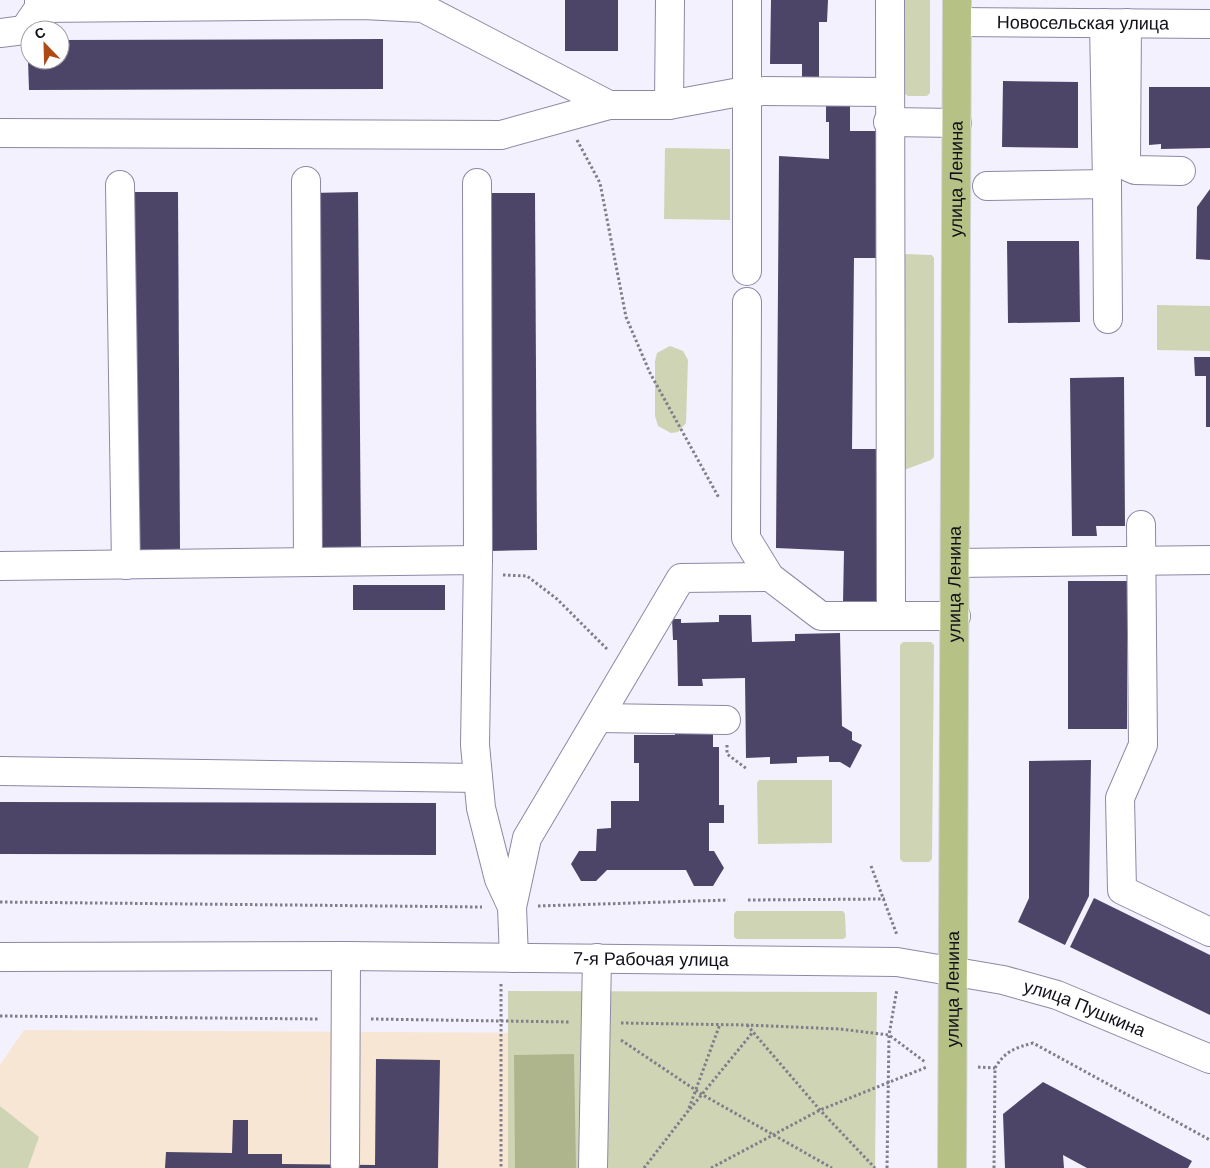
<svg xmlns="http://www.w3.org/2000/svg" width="1210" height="1168" viewBox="0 0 1210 1168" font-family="Arial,sans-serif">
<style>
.education{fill:#f7e6d4}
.green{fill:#cfd5b4}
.forest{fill:#aeb58d}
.building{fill:#4d4567}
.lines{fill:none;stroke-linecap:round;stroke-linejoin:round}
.minor-casing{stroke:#8e88a5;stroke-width:30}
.major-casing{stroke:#d4d4d6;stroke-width:30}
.path{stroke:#807e89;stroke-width:3;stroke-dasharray:2.5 2.5;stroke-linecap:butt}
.minor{stroke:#fff;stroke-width:28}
.major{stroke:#b5c185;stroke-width:28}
.labels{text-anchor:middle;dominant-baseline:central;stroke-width:5;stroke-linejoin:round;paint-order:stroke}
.street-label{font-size:18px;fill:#110f19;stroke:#fff}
</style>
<rect width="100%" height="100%" fill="#f3f1fe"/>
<path class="education" d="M24,1030l849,5 -1,133h-872v-103z"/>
<g class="green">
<path d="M905,0h25v93l-3,3h-19l-3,-2z"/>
<path d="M665,148l65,1v71l-66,-1z"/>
<path d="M905,254l27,1 2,3v199l-3,3 -27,10 -1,-215z"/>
<path d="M1157,305l53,1v45l-53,-1z"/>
<path d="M670,346l13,5 5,9 -2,63 -8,9 -7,1 -13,-7 -3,-10v-55l2,-8z"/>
<path d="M903,642h28l3,3 -2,214 -3,3h-26l-3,-3v-214z"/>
<path d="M759,780h73v63l-74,1 -1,-61z"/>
<path d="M736,911h107l2,3 1,23 -3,2h-106l-3,-2v-23z"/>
<path d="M508,991l369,1 -2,176h-367z"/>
<path d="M0,1106l39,31 -11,31h-28z"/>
</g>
<path class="forest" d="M574,1054l2,114h-61l-1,-113z"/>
<g class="building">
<rect x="565" y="0" width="53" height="51"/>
<path d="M771,0h57l-1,22h-8v58h-17v-16h-32z"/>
<path d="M383,39v50l-354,1 -1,-30h32v-20z"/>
<path d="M1003,81l75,1v66l-76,-1z"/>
<path d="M1149,87h61v61l-49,1v-5l-12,1z"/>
<path d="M826,100h24v31h32l-1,127h-27l-2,191h28l-1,155 -36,-1 1,-52 -68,-3 3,-392 50,3v-37h-3z"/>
<path d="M1210,189v71l-14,-1 1,-52z"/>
<path d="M131,192h47l2,358h-47z"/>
<path d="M358,192l3,357 -48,1 -2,-357z"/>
<path d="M488,193h47l2,357 -47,1z"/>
<path d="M1007,241h72l1,81 -72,1z"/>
<path d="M1194,357h16v70h-4v-51h-11z"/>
<path d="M1124,377l1,149h-29l1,10h-25l-2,-158z"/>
<rect x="1068" y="581" width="59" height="148"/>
<rect x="353" y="585" width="92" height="25"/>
<path d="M719,615h32l1,27 43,-1v-7l45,-1 2,93 10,6v8l10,5 -12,23 -10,-6h-11v-6l-32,1v6l-27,1v-7l-24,1 -1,-80 -43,1 1,7h-25l-1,-46h-4l-1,-21h9v4l38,-1z"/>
<path d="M675,731h38v16h6v58h5v18h-15v28h5l10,17 -11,18h-19l-8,-16h-79l-11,11h-15l-10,-17 8,-13h17l1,-22 14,-1v-27h28v-38h-5v-28h41z"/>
<path d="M1091,760l-2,136 -24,49 -47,-23 11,-24v-137z"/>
<path d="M0,802l436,1v52l-436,-1z"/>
<path d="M1094,898l116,57v60l-140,-68z"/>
<path d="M376,1059l64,1 -2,108h-273l1,-16 66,1 1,-33h15v34h34v10l93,1z"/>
<path d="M1043,1082l149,79 -4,7h-101l-24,-13 1,13h-59l-2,-54z"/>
</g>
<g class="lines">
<g class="minor-casing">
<g id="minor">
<path d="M39,0v8l324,-3 60,3 186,97h60l76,-14 143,1"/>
<path d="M747,0v271"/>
<path d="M890,0l1,616"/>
<path id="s1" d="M957,22l253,2"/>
<path d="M1104,23l3,161"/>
<path d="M1127,23l-1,137 2,7 7,3 46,1"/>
<path d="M0,33l24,-3 15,-22"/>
<path d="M669,105l1,-105"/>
<path d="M888,122l69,1"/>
<path d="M0,133l501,2 108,-30"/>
<path d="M306,181l2,381"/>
<path d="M477,183l1,377"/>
<path d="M120,185l6,380"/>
<path d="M987,186l120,-2 1,135"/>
<path d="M747,302l-1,236 24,39 51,39h135"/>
<path d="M1141,525l2,220 -23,53 2,92 88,42"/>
<path d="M955,563l255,-3"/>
<path d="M0,566l478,-6 -3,185 6,63 18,71 13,28 2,51"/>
<path d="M599,718l127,2"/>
<path d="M0,771l478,7"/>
<path d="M512,907l15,-69 154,-260 89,-1"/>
<path id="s2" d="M0,957l346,-1 551,6 106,18 54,15 153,64"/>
<path d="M345,1164l1,-208"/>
<path d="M593,1168l4,-210"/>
</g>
</g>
<g class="major-casing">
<g id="major">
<path id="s3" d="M952,1168l5,-1168"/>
</g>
</g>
<g class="path">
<path d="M577,140l23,43 26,134 24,56 69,125"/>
<path d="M503,575l24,1 30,23 51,51"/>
<path d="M727,745v9l20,15"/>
<path d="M871,866l26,69"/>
<path d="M748,900l137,-1"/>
<path d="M0,902l482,5"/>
<path d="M538,906l190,-6"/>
<path d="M501,984v184"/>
<path d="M0,1016l320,3"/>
<path d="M371,1019l199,3"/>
<path d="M621,1023l126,2 93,4 49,6 36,27"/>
<path d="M747,1025l73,85 55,58"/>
<path d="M621,1040l82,55 129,73"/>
<path d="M978,1067l17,1"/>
<path d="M690,1109l63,-77"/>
<path d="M644,1168l44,-57 32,-87"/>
<path d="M711,1168l109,-58 107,-43"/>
<path d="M887,1168l2,-133 8,-46"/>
<path d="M994,1168l1,-100c10,-17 20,-20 38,-25l177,97"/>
</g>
<use href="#minor" class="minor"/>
<use href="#major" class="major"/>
</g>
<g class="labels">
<g class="street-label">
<text stroke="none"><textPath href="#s1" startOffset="126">Новосельская улица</textPath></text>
<text stroke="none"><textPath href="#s3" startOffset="989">улица Ленина</textPath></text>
<text stroke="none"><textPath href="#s3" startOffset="584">улица Ленина</textPath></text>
<text stroke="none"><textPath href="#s2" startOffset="651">7-я Рабочая улица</textPath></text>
<text stroke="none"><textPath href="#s3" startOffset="179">улица Ленина</textPath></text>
<text stroke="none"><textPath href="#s2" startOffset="1091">улица Пушкина</textPath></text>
</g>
</g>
<g transform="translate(45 45) rotate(337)"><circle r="24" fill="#ffffff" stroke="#a09fa3"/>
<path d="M0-4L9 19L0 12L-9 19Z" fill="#ae4a16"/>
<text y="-8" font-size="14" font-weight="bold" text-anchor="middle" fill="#110f19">С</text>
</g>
</svg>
